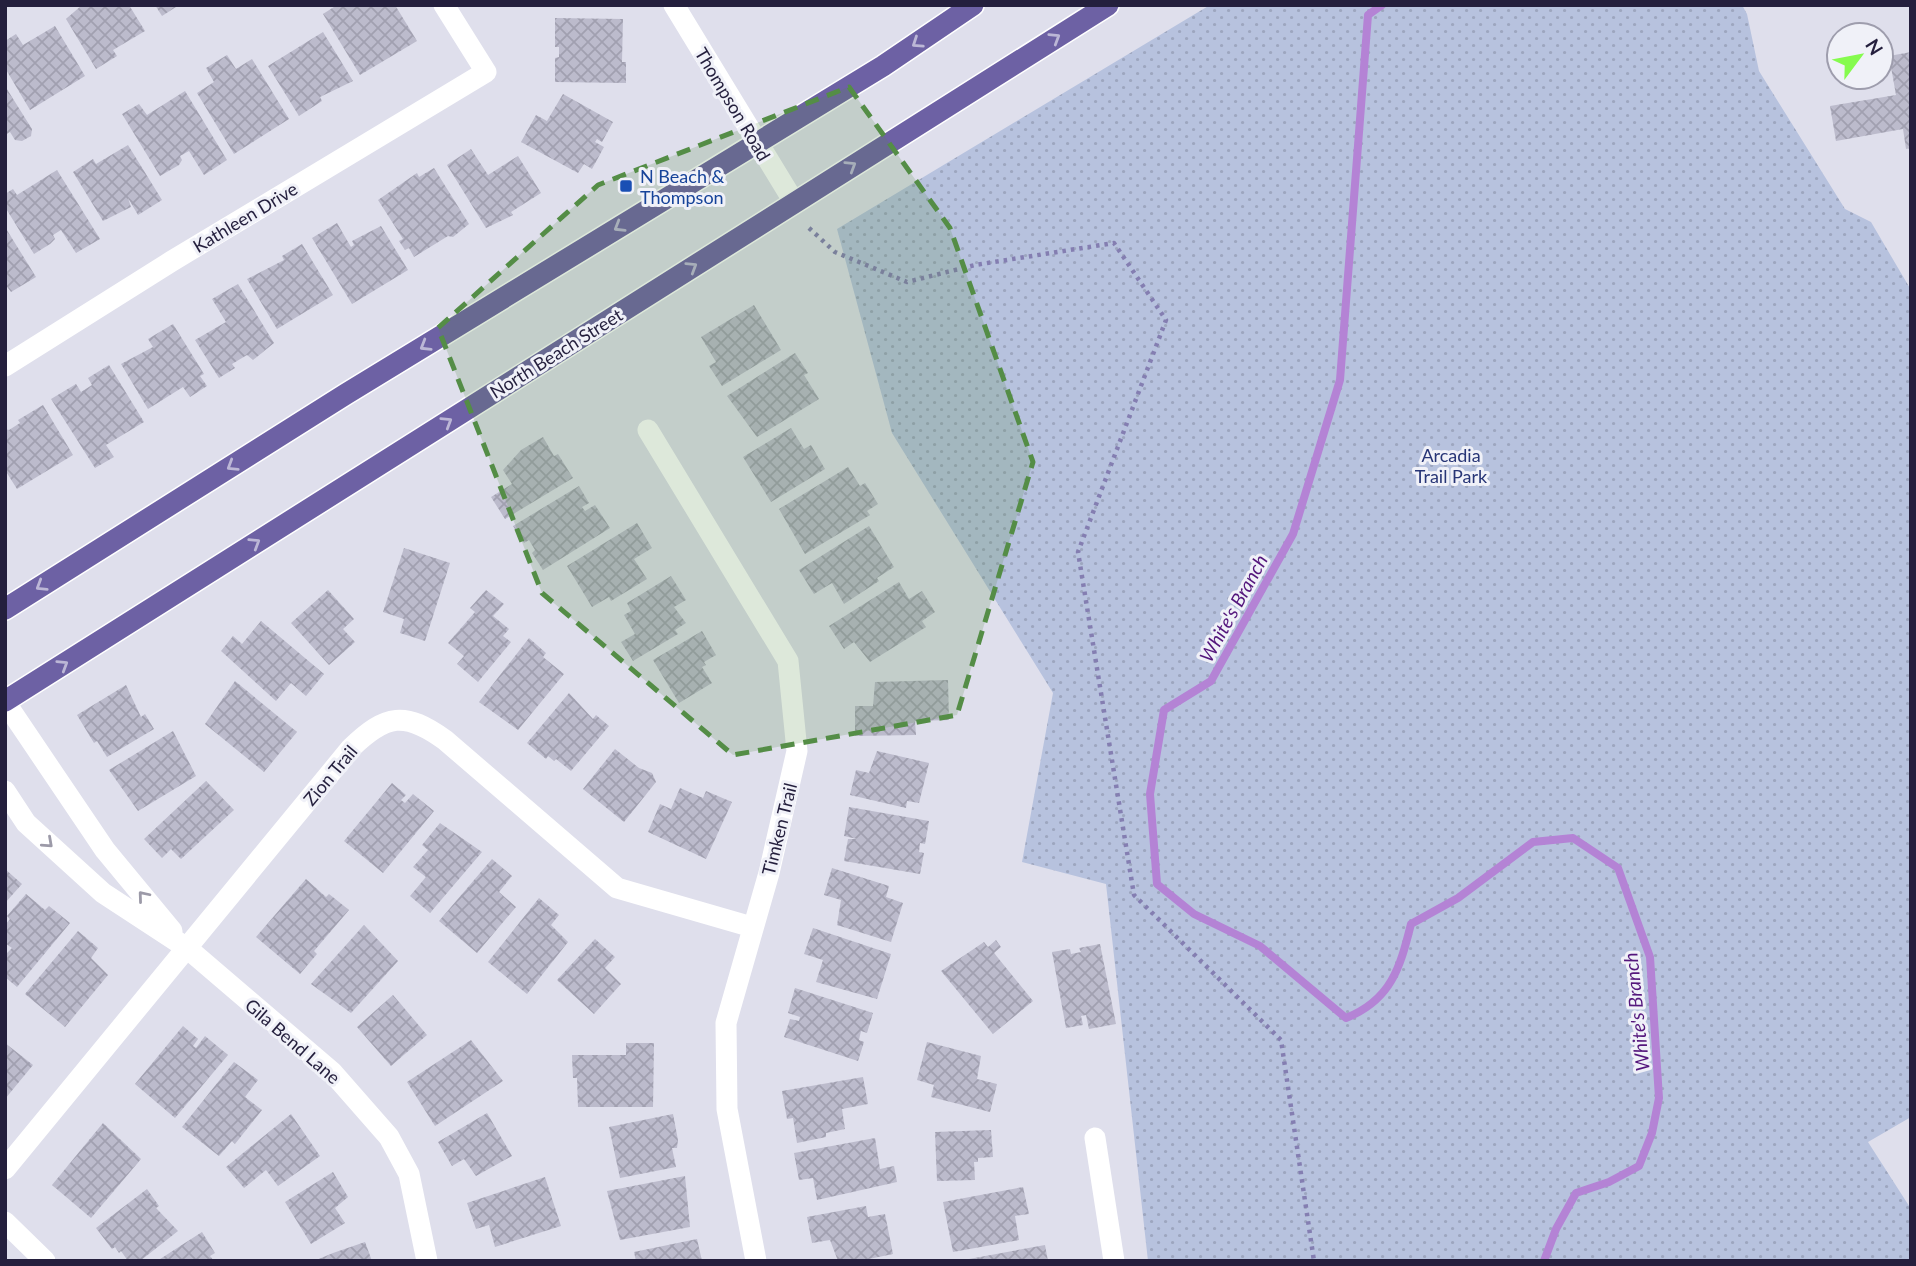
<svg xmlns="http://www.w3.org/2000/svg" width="1916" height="1266" viewBox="0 0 1916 1266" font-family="Lato,sans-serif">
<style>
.park{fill:url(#park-dots)}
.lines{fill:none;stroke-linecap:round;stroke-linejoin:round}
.stream{stroke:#b483d5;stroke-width:8}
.building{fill:url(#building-cross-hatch)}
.major-casing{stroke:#fff;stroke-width:24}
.path{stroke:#847eb1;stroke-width:4.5;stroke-dasharray:3.5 5;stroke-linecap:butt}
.minor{stroke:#fff;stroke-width:21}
.major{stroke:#6d61a4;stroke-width:21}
.oneway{stroke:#bcb7d6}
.oneway2{stroke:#9c9aa8}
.marked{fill:#548d46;fill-opacity:0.2;stroke:#548d46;stroke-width:5;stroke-dasharray:14 9;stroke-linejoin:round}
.transit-dot{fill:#1a4fb4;stroke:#f0f1f8;stroke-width:2.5}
.labels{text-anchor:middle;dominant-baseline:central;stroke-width:6;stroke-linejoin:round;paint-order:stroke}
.street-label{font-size:18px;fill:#241f3d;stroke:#f0f1f8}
.transit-label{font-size:18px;fill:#164399;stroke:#f0f1f8;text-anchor:start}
.park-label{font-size:18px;fill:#273576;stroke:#f0f1f8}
.water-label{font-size:19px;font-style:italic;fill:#54167c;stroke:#f0f1f8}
</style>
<defs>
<pattern id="park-dots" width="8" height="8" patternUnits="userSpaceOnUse" patternTransform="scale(1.75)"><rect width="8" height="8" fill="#b7c2de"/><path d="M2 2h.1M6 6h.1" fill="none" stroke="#9da6bf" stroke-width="1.8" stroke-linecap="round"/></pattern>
<pattern id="building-cross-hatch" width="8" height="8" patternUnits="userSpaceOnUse" patternTransform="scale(1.75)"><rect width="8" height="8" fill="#bcbbcc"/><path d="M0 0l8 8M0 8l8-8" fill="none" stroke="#a1a0b0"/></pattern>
</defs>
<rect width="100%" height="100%" fill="#dfdfec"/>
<path class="park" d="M1210,5h532l5,9 12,57 86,138 26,13 40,68v827l-43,25 43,67v52h-763l-42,-377 -84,-22 31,-169 -161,-260 -55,-204z"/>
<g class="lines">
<path class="stream" d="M1382,5l-14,10 -28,365 -47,154 -82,147 -47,29 -14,84 7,90 37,30 66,32 86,72c45,-18 54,-50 65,-94l47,-26 75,-56 40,-4 45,30 32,89 9,141 -7,35 -13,33 -30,16 -33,11 -20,36 -12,32"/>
</g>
<g class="building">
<path d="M82,5h47l16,26 -32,19 4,6 -21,13 -30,-50z"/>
<path d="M155,5h24l-17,11z"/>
<path d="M337,5h58l22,36 -57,34 -37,-61z"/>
<path d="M555,18l68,1 -1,43h4v21l-71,-1v-24l4,-1v-10h-4z"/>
<path d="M55,26l30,50 -55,34 -25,-42v-27l11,-7 7,11z"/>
<path d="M323,32l30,49 -33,16 2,4 -23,15 -31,-50z"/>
<path d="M1911,52v96l-5,1 -3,-20 -67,12 -6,-35 66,-11 -7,-39z"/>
<path d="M227,55l9,14 16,-10 37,60 -55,35 -37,-61 17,-11 -8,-14z"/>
<path d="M5,86l27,43 -1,7 -9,5 -7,-1 -5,-8 -5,3z"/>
<path d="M185,91l42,69 -23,15 -15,-24 -9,5 2,4 -3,5 -19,11 -38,-62 17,-10 8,11z"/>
<path d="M563,94l50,28 -11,20 -5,-3 -2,3 9,5 -12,22 -8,-5 -6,9 -57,-31 15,-27 11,6z"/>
<path d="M128,145l34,55 -24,15 -10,-17 3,9 -28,14 -30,-49 20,-13 3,5z"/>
<path d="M471,149l17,26 30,-19 23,37 -30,19 2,3 -27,13 -39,-63z"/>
<path d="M434,168l35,56 -16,13 -5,-1 -34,21 -5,-9 -4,2 -6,-9 4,-2 -25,-39 39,-27 2,4z"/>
<path d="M57,170l43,69 -24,14 -15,-23 -8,5 2,4 -5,5 -16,10 -29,-47v-13l8,-5 4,6z"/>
<path d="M337,223l14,24 3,-2 -2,-4 29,-15 27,44 -56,34 -40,-66z"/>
<path d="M5,227l31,50 -25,15 -6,-8z"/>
<path d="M302,244l31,51 -56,34 -30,-50 37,-19 -2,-4z"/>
<path d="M238,284l36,59 -21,17 -6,-5 -15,9 3,4 -16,10 -24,-38 31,-18 -14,-23z"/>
<path d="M754,305l27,45 -59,36 -13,-20 7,-4 -15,-25z"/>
<path d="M173,324l31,50 -4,2 7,10 -17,11 -7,-10 -35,22 -27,-45 32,-17 -5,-8z"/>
<path d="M795,353l13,20 -4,2 15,24 -62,38 -30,-41z"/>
<path d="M109,365l35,57 -38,23 8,12 -19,11 -44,-69 25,-15 5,8 11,-7 -4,-7z"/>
<path d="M43,405l30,50 -56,34 -12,-19v-41l4,1 11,-7 -2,-3z"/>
<path d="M791,428l13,21 7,-4 14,24 -54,33 -28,-45z"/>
<path d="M543,437l11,19 4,-2 15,24 -68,41 -14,-22 21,-13 -9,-14 18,-20z"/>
<path d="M848,467l12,19 5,-3 13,21 -11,7 3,4 -65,39 -26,-45z"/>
<path d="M579,486l10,17 -7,4 3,4 10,-6 15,23 -67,42 -11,-17 3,-3 -6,-10 -5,3 -11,-17z"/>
<path d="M637,523l15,25 -18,11 13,20 -36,22 -2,-4 -17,10 -25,-41z"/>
<path d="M869,526l25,41 -17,11 2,3 -35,23 -12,-21 -18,11 -15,-24z"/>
<path d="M404,548l46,15 -25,78 -25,-8 4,-14 -21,-7z"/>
<path d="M671,576l15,24 -12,7 12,16 -11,7 3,4 -45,27 -12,-19 14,-8 -11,-19 7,-4 -4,-8z"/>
<path d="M899,582l10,17 13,-8 13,21 -13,9 4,6 -56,35 -16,-20 -10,7 -15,-23z"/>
<path d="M328,590l26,29 -11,10 12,13 -26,23 -38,-42z"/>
<path d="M486,590l18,14 -11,12 16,13 -6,7 8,6 -33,40 -21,-18 7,-8 -16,-13 27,-31 -5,-4z"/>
<path d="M261,621l63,53 -18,22 -15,-13 -15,18 -55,-50 12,-15 9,8z"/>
<path d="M702,631l14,24 -12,7 2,3 -4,2 10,16 -33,20 -26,-43z"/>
<path d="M529,638l17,15 -3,4 21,17 -46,56 -39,-28z"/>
<path d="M948,680l1,40 -34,1 1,14 -61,1v-30h18l2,-24z"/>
<path d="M235,681l62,51 -33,40 -59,-48z"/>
<path d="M126,685l15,32 4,-3 9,15 -47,28 -10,-16 -3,2 -17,-28z"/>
<path d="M569,693l24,26 3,-4 13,11 -38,45 -15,-12 -2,2 -6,-5 -2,3 -19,-16z"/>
<path d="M173,731l23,45 -58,35 -29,-41z"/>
<path d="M615,749l24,19 13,5 4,9 -32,40 -41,-33z"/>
<path d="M877,751l52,12 -10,40 -12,-2 -1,7 -56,-13 6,-25 13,3z"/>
<path d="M206,781l28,29 -53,49 -10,-10 -9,9 -18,-19z"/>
<path d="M392,783l14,12 -5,5 4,3 8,-9 21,17 -51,62 -39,-32z"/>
<path d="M680,788l23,10 3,-7 26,11 -26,57 -58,-27 12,-28 11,5z"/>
<path d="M849,807l80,14 -4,23 -5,-1 -1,9 5,1 -4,21 -76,-13 4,-22h9l-13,-3z"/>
<path d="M440,823l42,29 -52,61 -20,-17 16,-19 -13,-10 15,-17 -6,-5z"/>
<path d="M492,859l20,17 -13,16 17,15 -39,46 -38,-32z"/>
<path d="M832,868l57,18 -3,11 17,6 -12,39 -54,-17 4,-25 -17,-5z"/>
<path d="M5,869l17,15 -17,19z"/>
<path d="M306,879l20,18 3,-3 20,16 -35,41 3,3 -17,20 -44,-37z"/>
<path d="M26,894l19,16 4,-4 21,17 -53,64 -12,-10v-22l7,-7 -7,-5v-18l5,-6 -3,-3z"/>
<path d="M539,898l20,17 -8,10 17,17 -41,52 -39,-32z"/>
<path d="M364,925l34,36 -47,52 -40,-29z"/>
<path d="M813,928l78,26 -14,45 -61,-17 7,-22 -19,-6z"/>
<path d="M78,931l20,17 -7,10 17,17 -43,52 -40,-33z"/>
<path d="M595,939l20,18 -10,11 16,16 -27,30 -37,-34z"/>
<path d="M996,940l5,7 -7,6 39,48 -40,33 -52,-63 43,-29 4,5z"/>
<path d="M1100,944l16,80 -27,5 -3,-14 -5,1 2,9 -17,3 -14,-76 18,-3 1,5 10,-2 -2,-4z"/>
<path d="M795,988l78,25 -6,20 -6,-2 -2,9 5,2 -6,19 -74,-24 6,-18 9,2 1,-4 -12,-4z"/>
<path d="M393,995l34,40 -36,31 -34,-39z"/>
<path d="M183,1026l15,13 -5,7 3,2 9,-12 23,19 -53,63 -40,-34z"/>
<path d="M471,1040l32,41 -68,45 -28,-44z"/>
<path d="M927,1042l54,14 -4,23 20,5 -7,28 -59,-15 3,-12 -17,-5z"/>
<path d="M5,1043l28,22 -28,34z"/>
<path d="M626,1043h28l-1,64h-75l-1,-29h-4l-1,-23h54z"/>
<path d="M234,1062l24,18 -13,17 17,13 -27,34 -3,-3 -13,15 -37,-29z"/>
<path d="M863,1077l5,27 -26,5 3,20 -19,4v4l-29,6 -4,-25 -6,1 -5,-28z"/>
<path d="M487,1113l25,43 -36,20 -12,-17 -12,7 -14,-24z"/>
<path d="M291,1114l29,42 -42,30 -12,-16 -22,18 -18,-21z"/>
<path d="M673,1114l5,26 -1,8h-5l4,19 -56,11 -11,-51z"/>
<path d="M103,1123l38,36 -50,59 -39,-33z"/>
<path d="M991,1130l2,27 -15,1v4h-4l1,18 -38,1 -2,-49z"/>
<path d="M875,1138l5,31 14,-3 3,16 -80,18 -4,-22 -14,2 -5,-27z"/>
<path d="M333,1172l15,25 -13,11 10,15 -34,21 -26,-42z"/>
<path d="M685,1176l5,51 -70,13 -13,-49z"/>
<path d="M545,1177l16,49 -66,21 -6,-22 -13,4 -9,-26z"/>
<path d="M1023,1187l6,27 -14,2 4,24 -66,12 -10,-50z"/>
<path d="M147,1189l12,17 -3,2 22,23 -38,30h-12l-7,-10 -2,2 -4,-6 -3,2 -16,-21z"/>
<path d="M866,1206l2,11 17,-3 8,40 -34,7h-21l-8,-21 -18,3 -5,-26z"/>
<path d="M202,1232l13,21 -5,3 4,5h-57z"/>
<path d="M697,1239l5,22h-66l-2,-9z"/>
<path d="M365,1242l7,19h-58l19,-8z"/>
<path d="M1045,1245l3,16h-79v-2z"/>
</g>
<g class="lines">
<g class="major-casing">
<g id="major">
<path d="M5,609l341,-215 537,-328 90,-61"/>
<path d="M5,701l1103,-696"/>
</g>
</g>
<path class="path" d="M809,228l26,24 72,30 68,-17 139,-22 52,77 -88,232 56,343 147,145 33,221"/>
<g class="minor">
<path d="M674,5l120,197"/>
<path d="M5,366l167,-105 314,-189 -42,-67"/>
<path d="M648,430l140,231 9,90 -28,122 -43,150 1,86 29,152"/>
<path d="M5,702l100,148 67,81"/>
<path d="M5,791l21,32 77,70 84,55 145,124 57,65 20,37 18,87"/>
<path d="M1095,1138l19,123"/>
<path d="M5,1169l346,-421c35,-34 54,-37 94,-8l172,148 135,39"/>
<path d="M5,1222l40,39"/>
</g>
<use href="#major" class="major"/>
</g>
<defs><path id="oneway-chevron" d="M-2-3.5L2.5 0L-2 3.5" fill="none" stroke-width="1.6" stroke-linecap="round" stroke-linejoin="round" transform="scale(1.75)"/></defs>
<g class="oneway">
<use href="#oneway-chevron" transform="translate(1055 38) rotate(-32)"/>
<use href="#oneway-chevron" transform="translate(917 43) rotate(146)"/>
<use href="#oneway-chevron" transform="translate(851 166) rotate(-32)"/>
<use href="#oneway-chevron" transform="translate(619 227) rotate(149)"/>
<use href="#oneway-chevron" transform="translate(692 267) rotate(-32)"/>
<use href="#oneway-chevron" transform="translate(425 346) rotate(149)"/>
<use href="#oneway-chevron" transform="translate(447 422) rotate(-32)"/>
<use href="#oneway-chevron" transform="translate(232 466) rotate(148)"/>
<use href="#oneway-chevron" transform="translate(255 543) rotate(-32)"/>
<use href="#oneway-chevron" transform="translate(41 586) rotate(148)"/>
<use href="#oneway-chevron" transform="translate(63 665) rotate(-32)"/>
</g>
<g class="oneway2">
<use href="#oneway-chevron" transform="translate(48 843) rotate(42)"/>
<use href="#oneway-chevron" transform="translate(143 896) rotate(-130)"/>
</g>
<path class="marked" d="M849,87l101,141 83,234 -76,253 -224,40 -191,-162 -104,-265 160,-143z"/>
<rect class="transit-dot" x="619" y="179" width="14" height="14" rx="3.5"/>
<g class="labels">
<g class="street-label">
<text transform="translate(733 104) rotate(59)">Thompson Road</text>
<text transform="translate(245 217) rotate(-31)">Kathleen Drive</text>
<text transform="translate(556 353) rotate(-32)">North Beach Street</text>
<text transform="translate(330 775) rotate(-50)">Zion Trail</text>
<text transform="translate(779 829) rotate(-76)">Timken Trail</text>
<text transform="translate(293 1041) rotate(41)">Gila Bend Lane</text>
</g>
<g class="transit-label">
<text x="640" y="176">N Beach &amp;<tspan x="640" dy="21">Thompson</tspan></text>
</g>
<g class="park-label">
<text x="1451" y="455">Arcadia<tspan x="1451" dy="21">Trail Park</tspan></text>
</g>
<g class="water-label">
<text transform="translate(1233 608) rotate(-61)">White's Branch</text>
<text transform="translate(1636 1012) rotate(-96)">White's Branch</text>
</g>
</g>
<rect width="1916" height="1266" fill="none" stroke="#241f3d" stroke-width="14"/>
<g transform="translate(1860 56) rotate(58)"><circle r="33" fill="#f0f1f8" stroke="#9e9dad" stroke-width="2"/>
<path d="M0-5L12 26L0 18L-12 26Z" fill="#85fb4e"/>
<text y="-10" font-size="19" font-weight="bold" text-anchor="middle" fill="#241f3d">N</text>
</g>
</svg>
